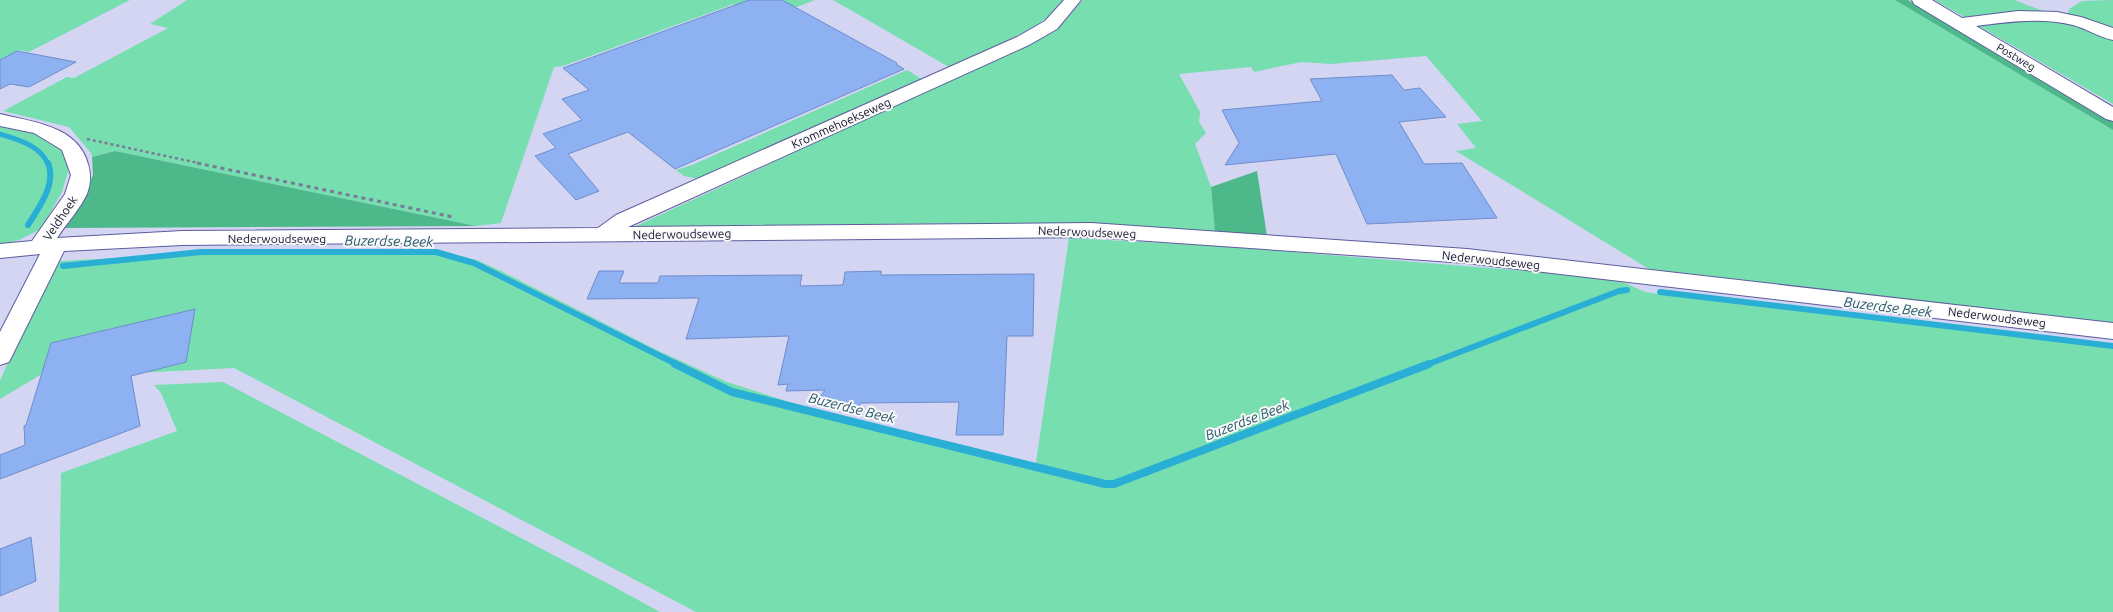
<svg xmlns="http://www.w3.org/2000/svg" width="2113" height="612" viewBox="0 0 2113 612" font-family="Ubuntu,sans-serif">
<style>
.green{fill:#76deaf}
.forest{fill:#4db98b}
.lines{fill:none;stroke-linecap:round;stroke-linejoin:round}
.stream-far2{stroke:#29aed5;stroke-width:5}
.stream-far1{stroke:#29aed5;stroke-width:6}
.stream{stroke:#29aed5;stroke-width:8}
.building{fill:#8eb1f1;stroke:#6d8dcc}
.minor-casing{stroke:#5d5c9d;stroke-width:2}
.path-far1{stroke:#7a7b97;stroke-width:2.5;stroke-dasharray:3 3;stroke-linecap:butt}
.path{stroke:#7a7b97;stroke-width:3;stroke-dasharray:4 4;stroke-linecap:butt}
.minor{fill:#fff;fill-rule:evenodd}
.labels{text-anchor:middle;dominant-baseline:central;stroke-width:4;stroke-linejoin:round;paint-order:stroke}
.far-street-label{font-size:11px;fill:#16152f;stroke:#f9f9f9}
.street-label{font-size:12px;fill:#16152f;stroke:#f9f9f9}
.water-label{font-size:14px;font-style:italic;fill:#265869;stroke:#f9f9f9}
</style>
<rect width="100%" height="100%" fill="#d3d5f3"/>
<g class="green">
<path d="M0,0h130l-101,52 -9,-2 -20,10z"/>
<path d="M187,0h628l-52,20 -29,-16 -171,62 -9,1 -53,156 -25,3 -361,-75 -23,6 -1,-4 -22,-26 -66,-16 64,-34 7,1 94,-50 -18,-4z"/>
<path d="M833,0h234c-31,33 -78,48 -118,67z"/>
<path d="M1083,0h812l218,130v193l-464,-54 -193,-118 20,-3 -19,-24 25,-3 -56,-65 -95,8 -30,-2 -47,10 -3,-5 -72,7 21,38 -1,10 7,11 -11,11 16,43 4,45c-194,-14 -389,-7 -583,-4l370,-172 62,-34z"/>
<path d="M1935,0h79l29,11 -79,6z"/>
<path d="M2113,0v33l-42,-16 -3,-3 1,-5 13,-8z"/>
<path d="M2019,19l54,3 40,17v65l-136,-79z"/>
<path d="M907,70l15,9 -223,100 -15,-3 -8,-6 16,-5z"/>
<path d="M0,123l49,15 13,11 7,19 -7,24 -21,37 -22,11 -19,5z"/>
<path d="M1069,238l149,8 396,32 31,14 15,2 453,52v266h-1417l-462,-244 -99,5 5,-36 -31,-9 -47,34 -62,37v-18l17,-40 43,-80 149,-8 231,-3 39,11 20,9 160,81 68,31 110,35 198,52z"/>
<path d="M223,382l384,201 53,29h-601l2,-139 116,-42 -16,-38 -7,-8z"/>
</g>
<g class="forest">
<path d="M1895,0h13l205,120v10z"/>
<path d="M115,151l361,75 -411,2 15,-25 13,-28 -1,-18z"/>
<path d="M1257,171l10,65 -52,-4 -4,-45z"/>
</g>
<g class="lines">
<path class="stream-far2" d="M0,134c18,6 40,11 48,30"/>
<g class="stream-far1">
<path d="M28,225c11,-18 29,-41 20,-62"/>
<path d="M63,266l138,-14h235l38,11 204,102"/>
<path d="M1660,292l453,54"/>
<path d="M1426,365l193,-74 8,-1"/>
</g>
<path class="stream" d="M675,364l57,28 373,92h9l315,-120"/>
</g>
<g class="building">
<path d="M749,0h33l115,63 -1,1 8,5 -229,100 -47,-37 -60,22 31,37 -23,9 -41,-44 21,-8 -13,-14 39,-14 -20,-21 27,-9 -26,-22z"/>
<path d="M17,51l59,11 -47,25 -19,-3 -10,5v-29z"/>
<path d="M1392,75l12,15 16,-2 26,29 -47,5 25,42 38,-1 35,55 -130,6 -31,-70 -111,11 14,-22 -17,-33 100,-9 -12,-22z"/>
<path d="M599,271h25l-5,12h39l2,-7 142,-1 -2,11 43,-1 2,-13 36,-1v4l153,-1 -1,62h-26l-4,99h-47l3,-33 -98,1 -4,8 -42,-7 10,-14 -39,1 2,-7 -10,1 11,-49 -103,3 13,-41 -112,1z"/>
<path d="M195,309l-9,53 -55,14 9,50 -140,53v-24l25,-10 -1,-19 2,-1 25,-82z"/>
<path d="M31,537l5,44 -36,15v-47z"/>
</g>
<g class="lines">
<g class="minor-casing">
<g id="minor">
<path d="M1064,0h17l-24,29 -28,16 -401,182 463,-4 376,26 646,74v16l-646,-76 -376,-26 -909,8 -118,6 -52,105 -3,6 -9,3v-33l40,-78 -40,4v-14l32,-3 33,-47 6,-19 -9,-25 -28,-17 -34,-7v-12c33,8 78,12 88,50 3,10 3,19 -1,30 -7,15 -21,30 -30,44l125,-7 416,-3 18,-13 401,-178 28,-16z"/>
<path d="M1912,0h20l30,18 56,-7 39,1 24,5 32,11v12c-14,-3 -26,-11 -40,-15 -32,-8 -66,-3 -97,1l137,81v14l-7,-2 -192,-115z"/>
</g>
</g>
<path class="path-far1" d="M87,139l116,25"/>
<path class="path" d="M197,163l256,54"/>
<use href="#minor" class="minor"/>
</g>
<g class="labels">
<g class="far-street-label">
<text transform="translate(2016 57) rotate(31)">Postweg</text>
</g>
<g class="street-label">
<text transform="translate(841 123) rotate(-24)">Krommehoekseweg</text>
<text transform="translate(60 218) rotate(-56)">Veldhoek</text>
<text transform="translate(1087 232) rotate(2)">Nederwoudseweg</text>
<text transform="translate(682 234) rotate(-1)">Nederwoudseweg</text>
<text x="277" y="238">Nederwoudseweg</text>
<text transform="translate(1491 260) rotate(6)">Nederwoudseweg</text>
<text transform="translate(1997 317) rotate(7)">Nederwoudseweg</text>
</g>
<g class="water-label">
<text transform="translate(389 241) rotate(1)">Buzerdse Beek</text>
<text transform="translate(1888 307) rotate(7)">Buzerdse Beek</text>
<text transform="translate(852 408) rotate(14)">Buzerdse Beek</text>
<text transform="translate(1247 420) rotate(-21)">Buzerdse Beek</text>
</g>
</g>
</svg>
